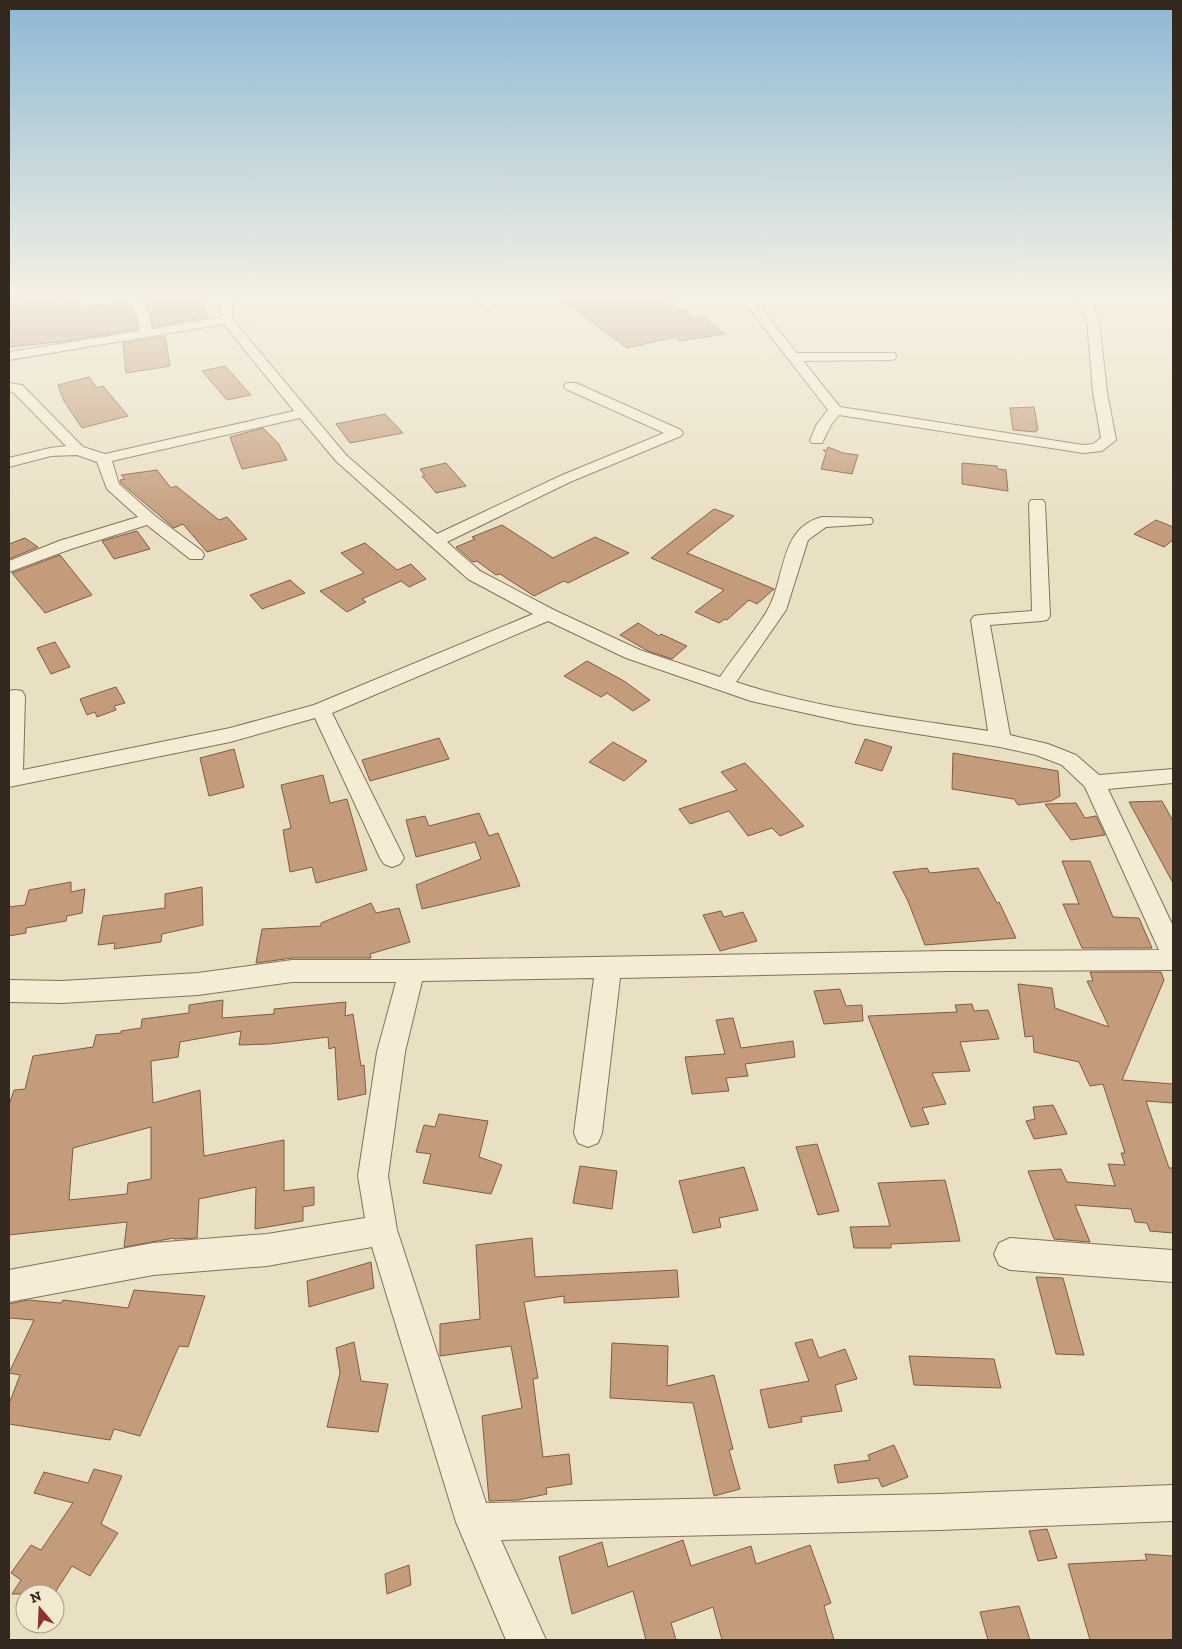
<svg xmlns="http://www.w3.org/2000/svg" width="1182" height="1649" viewBox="0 0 1182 1649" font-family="'Zilla Slab',serif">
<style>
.building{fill:#c49c7c;stroke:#7f5c43;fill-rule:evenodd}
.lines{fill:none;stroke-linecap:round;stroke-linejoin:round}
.street-casing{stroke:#82715b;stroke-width:2}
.street{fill:#f5ecd5;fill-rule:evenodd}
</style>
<rect width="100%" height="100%" fill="#e9dfc3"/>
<g class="building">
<path d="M29,298v3l53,-3 -7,5 8,6 44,-6 7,11 4,15 -72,12 -57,6v-47z"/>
<path d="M141,298h56l12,18 -56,11 -3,-15z"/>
<path d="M560,298h108l13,13 5,-1 9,9 9,-2 21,17 -45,7 -5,-4 -48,11z"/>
<path d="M165,336l5,30 -44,7 -3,-30z"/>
<path d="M225,366l26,29 -24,5 -25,-29z"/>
<path d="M89,377l8,11 6,-2 25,30 -46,12 -18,-27 -6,-16z"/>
<path d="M1034,407l4,23h-3l1,2 -23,-2 -3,-22z"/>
<path d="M385,414l18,19 -53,10 -14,-19z"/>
<path d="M263,428l15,15 9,17 -45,9 -12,-32z"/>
<path d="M828,447l15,6 15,2 -6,19 -31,-5 5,-16 -3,-3h4z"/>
<path d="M446,463l20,23 -30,7 -14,-17h3l-5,-7z"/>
<path d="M962,463l35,3 1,3 8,1 2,21 -46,-7z"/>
<path d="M157,470l14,18 5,-2 43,34 8,-3 20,22 -40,13 -24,-28 -9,4 -53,-45 -1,-3 5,-1 -4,-4z"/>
<path d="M714,509l20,7 -47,37 87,36 -17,15 -8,-4 -22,20 -2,-1 -6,4 -24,-11 29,-22 -73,-32z"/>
<path d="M1156,520l17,7v13l-9,7 -30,-13z"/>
<path d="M502,525l51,33 42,-21 34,16 -61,30 -4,-2 -30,15 -34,-22 -4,1 -19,-14 -4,1 -17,-15 19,-8 -3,-2z"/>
<path d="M137,531l13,18 -36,10 -12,-18z"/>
<path d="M25,538l13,9 -29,12v-15z"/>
<path d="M365,543l32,27 14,-6 15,15 -17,8 -8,-6 -39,18 4,3 -19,10 -27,-21 44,-18 -23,-20z"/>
<path d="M60,555l32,40 -47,18 -33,-40z"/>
<path d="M290,580l15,13 -43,16 -12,-14z"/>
<path d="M638,623l21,13 2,-2 26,12 -15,13 -24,-8 -28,-16z"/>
<path d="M55,642l15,25 -19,7 -14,-26z"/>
<path d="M587,661l37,20 26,19 -17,11 -26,-18 -6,4 -37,-21z"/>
<path d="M116,687l9,16 -11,3 2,4 -19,7 -2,-5 -8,3 -7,-16z"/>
<path d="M439,738l10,21 -79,22 -8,-21z"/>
<path d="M865,739l27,8 -10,24 -27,-8z"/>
<path d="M613,742l34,19 -23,20 -35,-19z"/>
<path d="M234,749l10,38 -35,9 -9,-38z"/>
<path d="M953,753l105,18 2,25 -9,5 -33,4 -4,-6 -62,-10z"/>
<path d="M745,763l21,22 38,41 -24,10 -8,-8 -24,8 -19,-25 -39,13 -11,-15 58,-19 -16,-18z"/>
<path d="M323,775l7,28 17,-4 20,71 -51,13 -4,-16 -22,5 -7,-42 8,-2 -10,-43z"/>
<path d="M1162,801l11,20v62l-44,-81z"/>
<path d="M1076,803l9,15 11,-2 9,19 -34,5 -26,-36z"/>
<path d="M479,813l10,23 9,-3 22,53 -98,23 -6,-24 65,-26 -6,-17 -59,15 -10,-37 19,-4 4,10z"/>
<path d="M1062,861h28l23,56 26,1 13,30h-70l-19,-44h16z"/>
<path d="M927,868l3,5 48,-5 19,35 2,-1 17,36 -91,7 -17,-44 -15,-29z"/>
<path d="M71,882v10l14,-3 -3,24 -15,3 -1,5 -40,7v5l-17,3v-29l16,-2 4,-15z"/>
<path d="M202,887l1,38 -41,9 -1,8 -47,7 1,-6 -17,2 5,-29 62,-8v-14z"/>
<path d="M371,903l5,10 23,-5 11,34 -40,12 1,4h-79l-36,5 6,-34 59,-3v-3z"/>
<path d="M721,911l3,6 19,-5 14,29 -37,10 -17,-36z"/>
<path d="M1090,972h71l3,8 -42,100 51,4v19l-27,-2 23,67h4v65l-23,-2 -3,-8 -12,-1 -4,-13 -56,-4 15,37 -36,-3 -26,-68 33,-2 6,13 48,4 -7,-22 17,1 -4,-12h4l-22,-69 -13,2 -11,-24 -45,-10 -1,-16 -8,1 -7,-53 34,4 3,20 54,19 -22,-46h6z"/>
<path d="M840,989l6,17 16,-1 1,16 -39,3 -10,-33z"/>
<path d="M223,1000l-1,18 52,-4v-5l72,-7 -1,14 8,-2 8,52 3,-1 2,29 -28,6 -3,-53 -6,2 -1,-12 -58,7 -31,1 2,-14 -61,11 -2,15 -27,4 2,42 47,-13 4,66 80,-16v51l30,-4v18l-11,2v14l-48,8 1,-42 -57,12 -2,39 -23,1v-1l-50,9 3,-25 -118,13v-130l5,-15 11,-1 8,-33 60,-9 3,-12 25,-2v-2l20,-3 1,-9 47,-6v-8zM151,1127v52l-23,4 -1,11 -58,6 4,-52z"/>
<path d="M972,1004l2,7 14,-1 11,29 -39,3 10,29 -38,2 14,31 -24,4 7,16 -18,3 -43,-111 89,-4 -2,-7z"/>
<path d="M733,1018l8,30 52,-7 2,16 -50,7 3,12 -22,2 3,13 -37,3 -7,-37 40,-3 -9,-34z"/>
<path d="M1053,1105l14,29 -33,5 -8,-18 9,-2 -2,-12z"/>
<path d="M439,1114l49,7 -9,36 23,8 -11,29 -68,-11 8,-29 -15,-2 8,-27 11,2z"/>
<path d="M817,1144l22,67 -21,4 -22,-68z"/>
<path d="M580,1166l37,5 -5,38 -39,-6z"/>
<path d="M744,1167l14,43 -39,8 2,9 -28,6 -14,-52z"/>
<path d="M945,1180l15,61 -69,3v4h-37l-4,-21 40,-1 -12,-43z"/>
<path d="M532,1238l3,39 142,-7 2,27 -115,6v-7l-40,6 14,76 -5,1 10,78 26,-3 3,30 -26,4 1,6 -29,6 -29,1 -7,-85 40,-8 -11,-62 -71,10v-32l40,-5 -4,-74z"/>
<path d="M371,1262l3,26 -65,19 -2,-26z"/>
<path d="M1036,1277l27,1 21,77 -28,-1z"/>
<path d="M134,1290l71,6 -17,51 -9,-1 -39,90 -26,-7 -4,11 -101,-16v-20l11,-29 -11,-2 25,-53 -25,-2v-14l19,-4 33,3 2,-3 65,8z"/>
<path d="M812,1339l7,19 26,-9 12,30 -22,6 7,26 -41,6 1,5 -33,6 -9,-38 49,-9 -14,-38z"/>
<path d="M354,1342l7,39 27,3 -10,48 -51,-5 13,-54 -4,-25z"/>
<path d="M612,1343l56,3 -1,40 47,-11 19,74 -4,1 11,39 -26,7 -21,-93 -83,-5z"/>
<path d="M909,1356l85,3 7,29 -87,-3z"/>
<path d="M894,1445l14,32 -26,10 -4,-9 -40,5 -4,-18 36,-5 -2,-5z"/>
<path d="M94,1469l28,7 -21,48 17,9 -28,43 -18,-10 -18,28h-42l9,-14 -10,-7 20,-28 10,5 32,-47 -39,-10 10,-21 44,11z"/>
<path d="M1047,1529l10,29 -19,3 -9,-30z"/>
<path d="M683,1540l8,26 60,-20 5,18 54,-19 21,58 -7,3 10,34h-112l-9,-33 -42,16 5,17h-30l-13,-49 -61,23 -13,-57 43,-15 6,25z"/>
<path d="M1145,1554l28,2v84h-83l-22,-76 79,-4z"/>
<path d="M409,1565l2,20 -24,9 -2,-20z"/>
<path d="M1019,1606l11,34h-42l-8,-28z"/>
</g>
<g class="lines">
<g class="street-casing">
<g id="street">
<path d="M92,298h46l10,15 4,16 69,-12 -1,-19h12l1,22 113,135 91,79 123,-58 104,-43 -98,-44 -2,-3 2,-3h10l105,47 2,3 -2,3 -111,46 -123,60 33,29 74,39 86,40 80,27c15,-22 33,-43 47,-66 19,-31 11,-83 55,-94l49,1 2,3 -2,3 -45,3 -18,13 -22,70 -50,72c81,27 168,36 252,49l-17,-111 3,-4 6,-1 52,-4 -3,-108 2,-3h12l2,3 5,113 -3,4 -6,1 -51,4 20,110 38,9 28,11 23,20 74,-6v14l-65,6 65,137v44l-226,1 -327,7 -18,155 -4,10 -10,4 -10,-4 -4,-10 20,-155 -172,3 -17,71 -17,124 9,54 89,273 453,-9 234,-9v36l-234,9 -438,10 45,100h-40l-50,-118 -84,-275 -105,19 -114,9 -144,27v-32l144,-27 114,-9 98,-16 -7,-42 19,-124 19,-70h-104l-94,13 -136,8 -53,-1v-22l53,1 136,-8 94,-13h120l535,-9 212,-1 -74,-163 -23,-22 -26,-10 -36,-8 -145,-23 -104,-23 -125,-43 -78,-37 -216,92 72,145 -4,6 -8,3 -8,-3 -4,-6 -65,-140 -85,24 -221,45v-96l6,-1 7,1 3,5 -2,74 207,-42 84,-23 219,-91 -65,-35 -132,-118 -36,-43 -188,43 7,23 36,32 47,35 2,4 -2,4h-12l-43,-34 -76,24 -62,23v-11l50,-20 79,-24 -31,-28 -10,-27 -20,-7 -26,1 -42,11v-9l41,-10 16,-2 -53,-54 -4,-1v-8l13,2 61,62 22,7 189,-43 -70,-87 -215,36v-8l131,-21 -4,-18 -8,-12 -45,6 -6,-4 2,-2z"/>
<path d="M474,298h13l7,8 -6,4 -4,-1z"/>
<path d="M741,298h12l44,55h98l1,3 -1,3 -5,1 -87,1 37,46 243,38 10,-1 8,-6 -8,-46 -6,-71 -6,-16 -8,-7h14l5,5 7,18 8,71 9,48 -14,11 -19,2 -244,-38 -8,10 -9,18h-10l-2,-3 7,-16 11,-14z"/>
<path d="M1010,1238l163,12v32l-163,-12 -11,-5 -5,-11 5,-11z"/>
</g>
</g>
<use href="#street" class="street"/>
</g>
<linearGradient id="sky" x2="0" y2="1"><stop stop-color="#8db8d4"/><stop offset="0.56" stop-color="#f5f1e4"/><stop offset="1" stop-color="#f5f1e4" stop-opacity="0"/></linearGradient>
<rect width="1182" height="529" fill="url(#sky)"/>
<rect width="1182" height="1649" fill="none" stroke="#33291e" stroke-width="20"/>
<g transform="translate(40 1609) rotate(341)"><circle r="24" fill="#f2e9d1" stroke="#a69c89"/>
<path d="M0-4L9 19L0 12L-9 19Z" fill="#8b3331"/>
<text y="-8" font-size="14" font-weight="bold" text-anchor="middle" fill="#33291e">N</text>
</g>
</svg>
